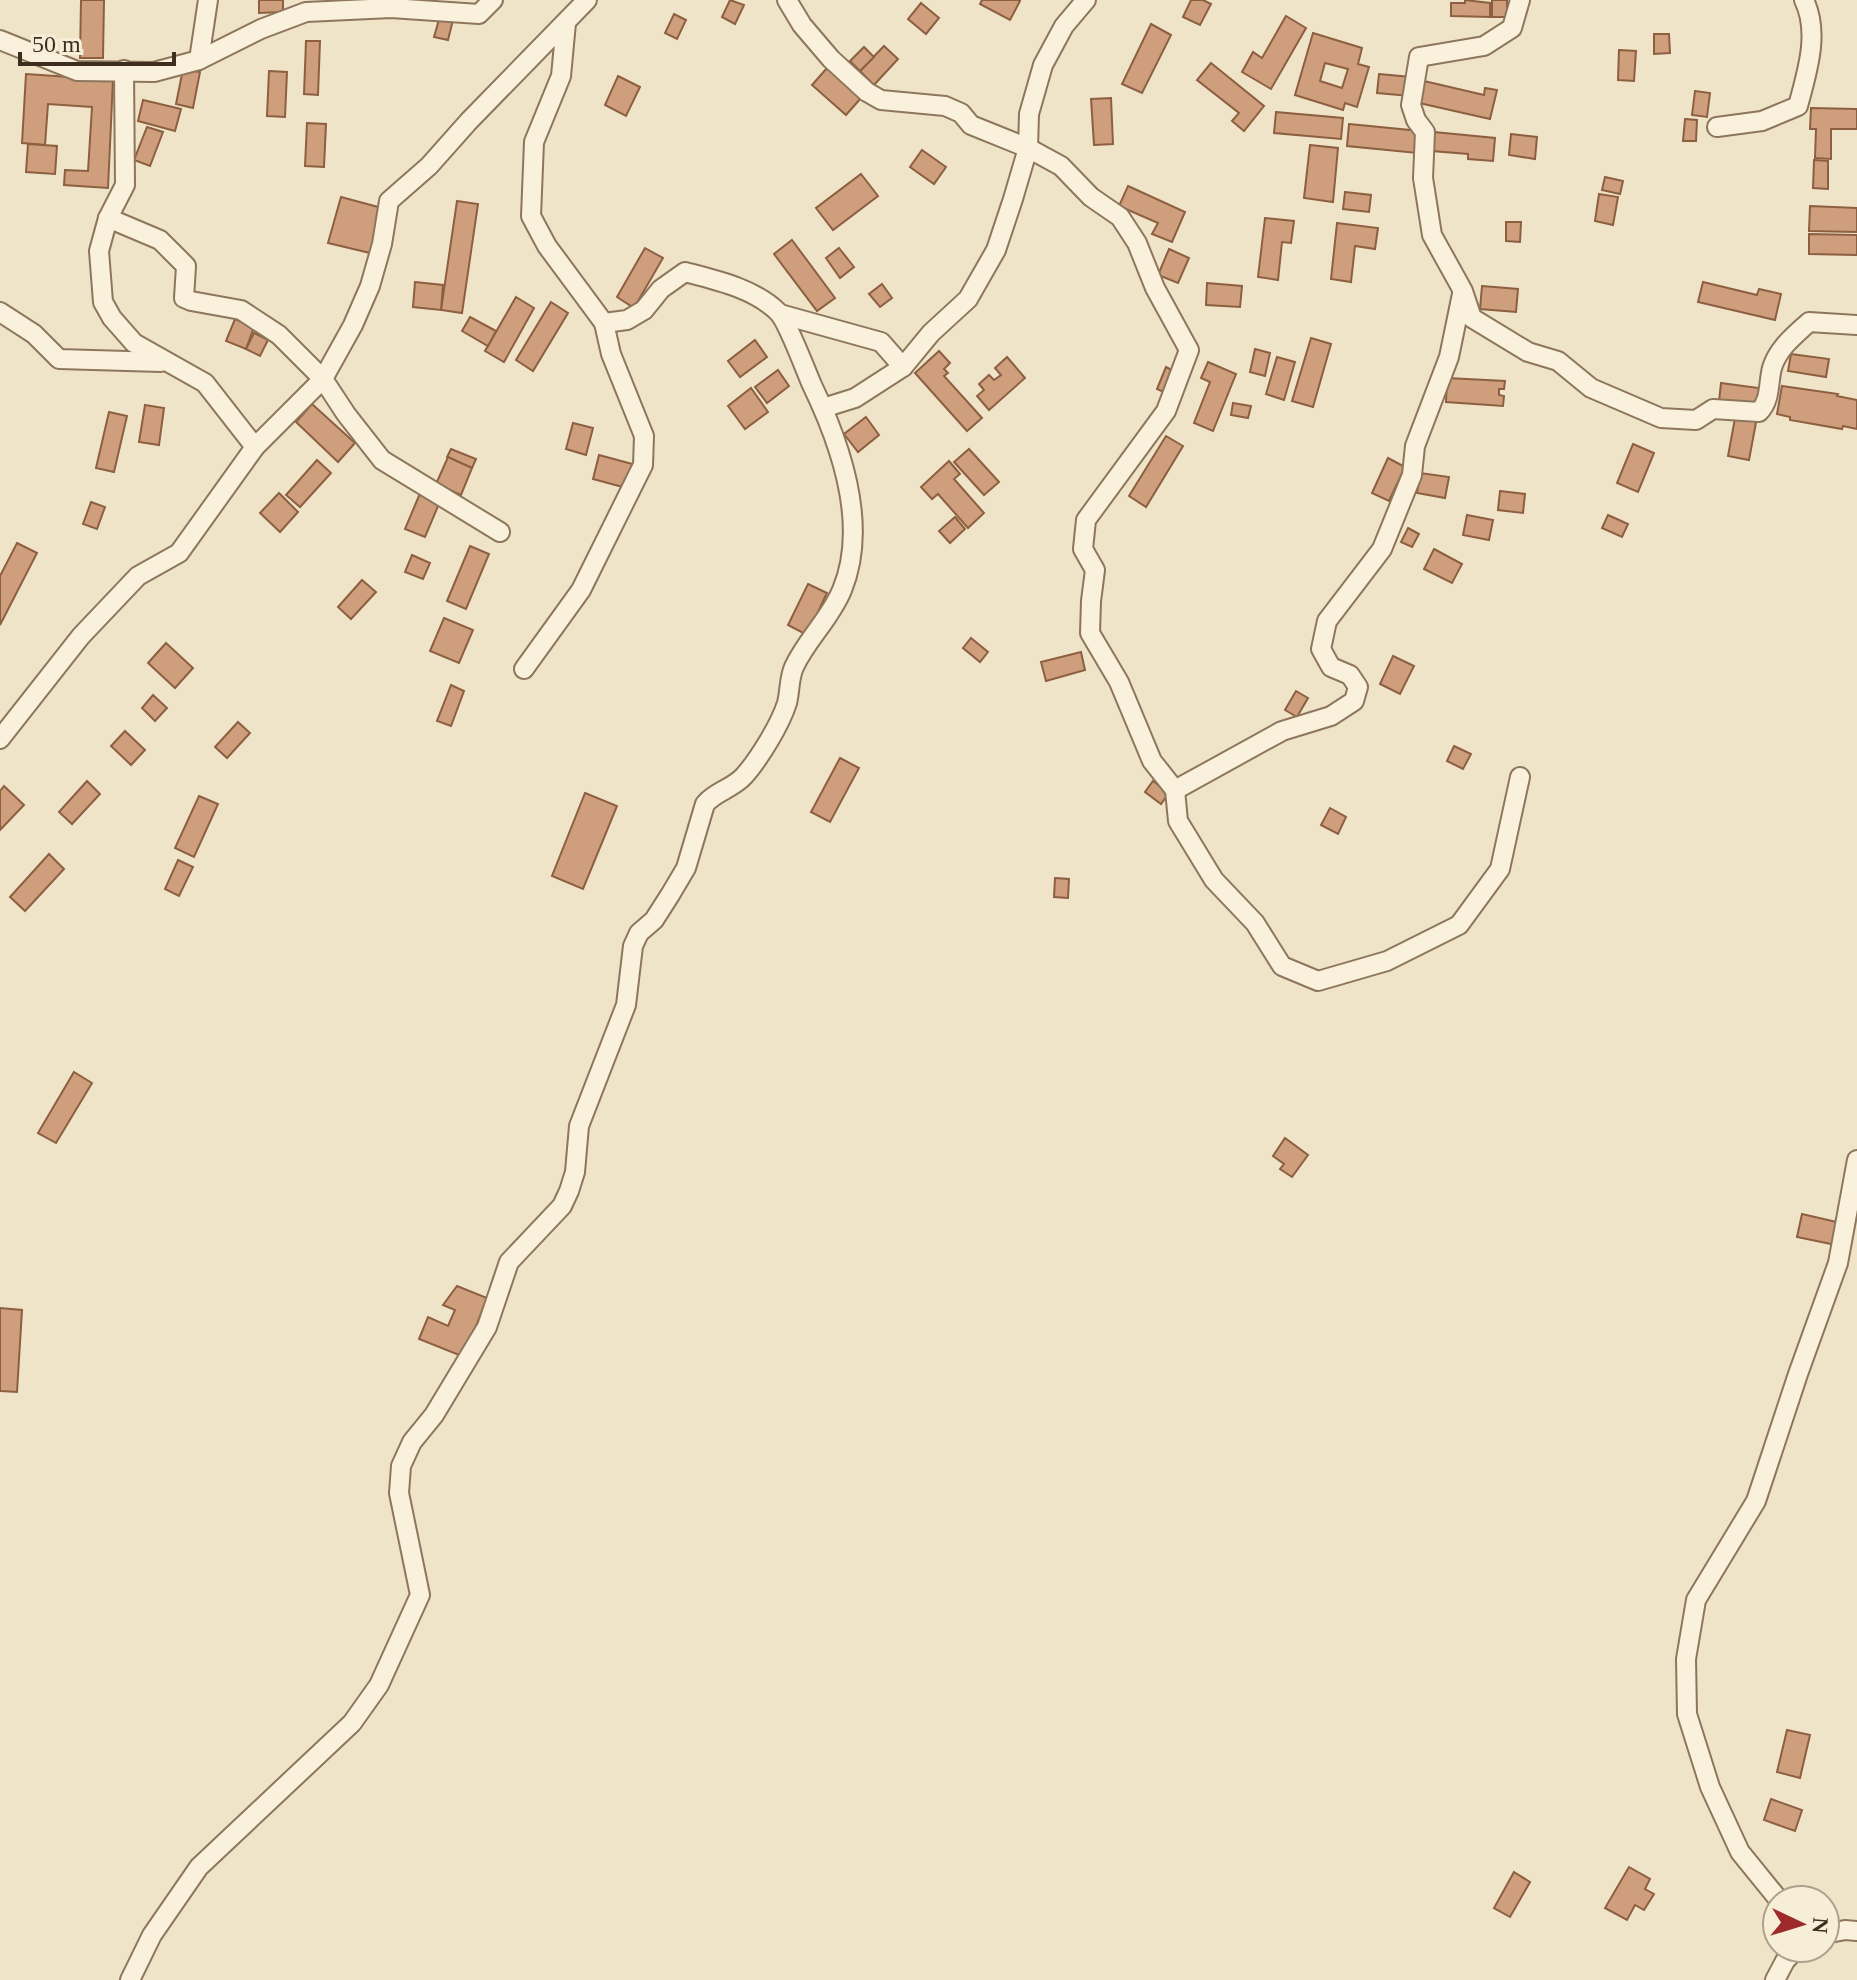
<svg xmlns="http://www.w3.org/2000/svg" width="1857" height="1980" viewBox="0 0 1857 1980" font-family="'Times New Roman',serif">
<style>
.building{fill:#cf9f7d;stroke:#8d5f41;stroke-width:2;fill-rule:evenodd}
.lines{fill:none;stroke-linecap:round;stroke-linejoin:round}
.minor-casing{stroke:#8d765c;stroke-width:22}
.minor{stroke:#faf1dc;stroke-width:18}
</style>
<rect width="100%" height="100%" fill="#f0e4c8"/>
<g class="building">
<path d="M81,0h23l-1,58h-23z"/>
<path d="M259,0h24v12l-24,1z"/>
<path d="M730,0l14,5 -9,19 -13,-7z"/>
<path d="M982,0h36l2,1 -10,19 -30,-16z"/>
<path d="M1191,0h12l8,4 -11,21 -17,-8z"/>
<path d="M1465,0l25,3v14l-39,-1v-13h14z"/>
<rect x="1492" y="0" width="15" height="17"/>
<path d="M921,3l18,15 -13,16 -18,-15z"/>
<path d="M674,14l12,6 -9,19 -12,-6z"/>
<path d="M440,16l13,4 -5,20 -14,-3z"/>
<path d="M1286,16l20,12 -35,61 -29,-17 11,-20 9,6z"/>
<path d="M1151,24l20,11 -29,58 -20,-9z"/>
<path d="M1313,33l49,15 -4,16 11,3 -12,40 -12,-4 -2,7 -48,-15zM1325,63l23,6 -6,19 -22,-7z"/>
<path d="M1654,34h15l1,19 -16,1z"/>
<path d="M306,41h14l-2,54 -14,-1z"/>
<path d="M884,46l14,13 -24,26 -14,-14z"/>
<path d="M864,47l10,10 -14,14 -10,-10z"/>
<path d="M1619,50l17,1 -2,30 -16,-1z"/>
<path d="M1211,63l53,43 -20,25 -12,-10 7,-8 -42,-33z"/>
<path d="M827,68l34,30 -15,17 -34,-30z"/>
<path d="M183,69l17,3 -7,36 -17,-4z"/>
<path d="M269,71l18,1 -2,45 -18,-1z"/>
<path d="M26,74l87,6 -5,108 -44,-3 1,-15 23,1 4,-64 -44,-3 -3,41 -23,-2z"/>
<path d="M1379,74l32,3 -1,19 -33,-3z"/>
<path d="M618,76l22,11 -14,29 -21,-11z"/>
<path d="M1424,81l60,14 1,-7 12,2 -7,29 -71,-16z"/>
<path d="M1695,91l15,2 -3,24 -15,-2z"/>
<path d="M1111,98l2,46 -19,1 -3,-46z"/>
<path d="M143,100l38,9 -6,22 -37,-10z"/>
<path d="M1811,108l46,1v20h-26v30l-16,-1 1,-29h-6z"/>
<path d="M1276,112l67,6 -2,21 -67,-6z"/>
<path d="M1685,119l12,1 -1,21h-13z"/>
<path d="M307,123l19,1 -2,43 -19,-1z"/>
<path d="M1349,124l71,7 -3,22 -70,-7z"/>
<path d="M147,127l16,5 -13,34 -16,-6z"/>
<path d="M1434,132l61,6 -2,23 -25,-2v-5l-36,-3z"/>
<path d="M1511,134l26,3 -2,22 -26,-4z"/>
<path d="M28,144l29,2 -2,28 -29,-2z"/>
<path d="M1310,145l28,3 -5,54 -29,-4z"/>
<path d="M922,150l24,17 -12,17 -24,-17z"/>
<path d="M1814,160l14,1v28l-15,-1z"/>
<path d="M861,174l17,22 -45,34 -17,-22z"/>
<path d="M1605,177l18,4 -3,13 -18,-4z"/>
<path d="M1128,186l57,26 -13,30 -20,-8 6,-11 -39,-17z"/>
<path d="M1345,192l26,3 -2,17 -26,-3z"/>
<path d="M1599,194l19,3 -5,28 -18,-4z"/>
<path d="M341,197l41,11 -12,45 -42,-10z"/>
<path d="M457,201l21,3 -16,109 -21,-3z"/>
<path d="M1810,206l47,2v24l-48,-1z"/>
<path d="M1265,218l29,3 -3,22 -9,-1 -4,38 -20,-3z"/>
<path d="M1506,222h15l-1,20 -14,-1z"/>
<path d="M1337,223l41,5 -3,21 -20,-3 -4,36 -20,-3z"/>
<path d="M1809,234l48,1v20l-48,-1z"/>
<path d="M792,240l43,58 -18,13 -43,-57z"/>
<path d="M645,248l18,10 -29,50 -17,-11z"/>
<path d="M839,248l15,19 -14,11 -14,-20z"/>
<path d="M1169,249l20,9 -11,25 -20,-8z"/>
<path d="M415,282l28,3 -2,25 -28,-3z"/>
<path d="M1703,282l54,13 2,-6 22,5 -6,26 -77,-18z"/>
<path d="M1207,283l35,3 -2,21 -34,-2z"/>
<path d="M882,284l10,14 -12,9 -11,-13z"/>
<path d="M1482,286l36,3 -2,23 -36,-3z"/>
<path d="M516,297l18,11 -30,54 -19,-11z"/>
<path d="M551,302l17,11 -35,58 -17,-11z"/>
<path d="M470,317l26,14 -8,15 -26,-15z"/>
<path d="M235,319l19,8 -8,22 -20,-8z"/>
<path d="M254,333l14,7 -8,16 -14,-7z"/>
<path d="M1311,338l20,6 -18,63 -21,-6z"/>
<path d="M755,340l12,17 -27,20 -12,-16z"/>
<path d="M1255,349l15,4 -5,23 -15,-4z"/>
<path d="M939,351l11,12 -6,6 4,4 -4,3 38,42 -15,13 -52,-58z"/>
<path d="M1791,354l38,5 -3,18 -38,-6z"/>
<path d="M1007,357l18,21 -36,32 -12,-14 7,-6 -5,-6 10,-9 5,5 7,-5 -6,-7z"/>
<path d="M1277,357l18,5 -11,38 -18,-6z"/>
<path d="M1208,362l28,12 -23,57 -19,-8 16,-41 -9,-4z"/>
<path d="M1166,367l11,6 -9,21 -11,-5z"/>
<path d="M778,370l11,16 -22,17 -12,-16z"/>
<path d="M1447,378l58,3 -1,8h-5v6l5,1 -1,10 -57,-4z"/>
<path d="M1721,383l38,5 -2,20 -38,-6z"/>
<path d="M1782,386l56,8 -1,2 20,4v29l-14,-3 -1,3 -52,-9v-3l-13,-3z"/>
<path d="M751,388l17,24 -23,17 -17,-23z"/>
<path d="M1233,403l18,3 -3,12 -17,-3z"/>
<path d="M312,404l43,39 -17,19 -42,-40z"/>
<path d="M145,405l19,3 -5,37 -20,-3z"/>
<path d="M109,412l18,4 -13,56 -18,-4z"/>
<path d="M1736,413l21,4 -8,43 -21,-4z"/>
<path d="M866,417l13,18 -21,17 -14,-18z"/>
<path d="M573,423l20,5 -7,27 -20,-6z"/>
<path d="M1166,436l17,10 -37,61 -17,-11z"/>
<path d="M1633,444l21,9 -16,39 -21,-9z"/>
<path d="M451,449l25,10 -4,9 -25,-11z"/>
<path d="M969,449l30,33 -15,13 -30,-33z"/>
<path d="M599,455l37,10 -6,24 -37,-10z"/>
<path d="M448,457l24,11 -11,27 -25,-11z"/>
<path d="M1388,458l17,9 -16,34 -17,-8z"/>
<path d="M317,460l14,13 -31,34 -14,-12z"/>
<path d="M949,461l11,13 -6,5 30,34 -16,15 -30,-34 -6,5 -11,-12z"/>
<path d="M1420,473l29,4 -4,21 -28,-5z"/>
<path d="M421,491l20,8 -16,38 -20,-8z"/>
<path d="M1500,491l25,3 -2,19 -25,-3z"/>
<path d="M279,493l19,19 -18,20 -20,-19z"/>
<path d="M91,502l14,5 -8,22 -14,-5z"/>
<path d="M1467,515l26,5 -4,20 -26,-5z"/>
<path d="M1608,515l20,9 -6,13 -20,-9z"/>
<path d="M955,517l10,12 -15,14 -11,-12z"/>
<path d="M1408,528l11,6 -7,13 -11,-5z"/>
<path d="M17,543l20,10 -37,72v-49z"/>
<path d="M470,546l19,8 -23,55 -19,-8z"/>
<path d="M1434,549l28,15 -10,19 -28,-14z"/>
<path d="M412,555l18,8 -7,16 -18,-7z"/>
<path d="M362,580l14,12 -25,27 -13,-12z"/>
<path d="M808,584l19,9 -20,42 -19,-10z"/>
<path d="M444,618l29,12 -14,33 -29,-12z"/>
<path d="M971,638l17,14 -8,10 -17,-14z"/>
<path d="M166,643l27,25 -18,20 -27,-25z"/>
<path d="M1081,652l4,18 -39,11 -5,-19z"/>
<path d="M1393,656l21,10 -14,28 -20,-10z"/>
<path d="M451,685l13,6 -13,35 -14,-5z"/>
<path d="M1296,691l12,7 -11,19 -12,-7z"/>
<path d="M153,695l14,13 -12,13 -13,-13z"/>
<path d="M238,722l12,11 -23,25 -12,-11z"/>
<path d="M125,731l20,19 -14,15 -20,-19z"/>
<path d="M1454,746l17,8 -8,15 -16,-8z"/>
<path d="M840,758l19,10 -29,54 -19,-10z"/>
<path d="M87,781l13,13 -28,30 -13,-12z"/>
<path d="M1153,781l16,12 -8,11 -16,-12z"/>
<path d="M4,786l20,19 -24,25v-39z"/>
<path d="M585,793l32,13 -34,83 -31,-13z"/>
<path d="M199,796l19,8 -24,53 -19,-9z"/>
<path d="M1330,808l16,9 -8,17 -17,-9z"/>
<path d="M49,854l15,15 -39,42 -15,-14z"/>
<path d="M178,860l15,7 -14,29 -14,-7z"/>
<path d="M1055,878l14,1 -1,19 -14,-1z"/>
<path d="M74,1072l18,11 -36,60 -18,-10z"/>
<path d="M1285,1138l23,17 -16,22 -12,-8 4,-5 -11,-8z"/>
<path d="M1802,1214l39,9 -5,22 -39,-8z"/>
<path d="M457,1286l30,12 -23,59 -45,-18 9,-22 20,9 7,-16 -12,-5z"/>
<path d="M0,1308l22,2 -5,82 -17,-1z"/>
<path d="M1787,1730l23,5 -10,43 -23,-6z"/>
<path d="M1771,1799l31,11 -7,21 -31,-11z"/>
<path d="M1629,1867l21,12 -5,10 9,5 -10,16 -9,-5 -8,15 -22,-12z"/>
<path d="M1514,1872l16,10 -20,35 -16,-9z"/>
</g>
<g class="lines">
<g class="minor-casing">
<g id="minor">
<path d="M787,0l15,25 29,34 36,33 14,8 64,6 16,7 10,12 57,23 33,18 30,31 29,20 17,26 18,45 34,62 -23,61 -80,109 -3,29 12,21 -4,31 -1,32 29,49 33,79 23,29 3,31 36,59 41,43 27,43 36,15 69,-20 72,-36 41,-56 20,-92"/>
<path d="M1520,0l-8,28 -28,18 -65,11 -8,48 5,15 9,12 -2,46 9,57 31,56 9,27 56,34 30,9 33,27 70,30 35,2 17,-11 46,3c12,-12 9,-29 13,-44 6,-20 22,-32 37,-46l48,3"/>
<path d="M0,40l77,31 77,1 45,-12 62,-31 45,-17 85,-4 88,6 14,-14"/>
<path d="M199,60l9,-60"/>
<path d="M124,70l1,115 -17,33 -9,33 4,51 9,16 22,25 71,40 50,64"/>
<path d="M1717,127l45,-6 36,-15c9,-34 22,-73 6,-106"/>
<path d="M108,218l52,22 26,26 -2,32 7,3 50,9 38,25 44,44 23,35 36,46 118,72"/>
<path d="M0,312l34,22 25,25 102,3"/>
<path d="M780,314l101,28 22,25"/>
<path d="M823,408l32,-10 48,-31 28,-34 37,-34 28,-49 17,-51 15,-51 1,-34 14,-49 21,-39 22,-26"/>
<path d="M524,669l57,-79 62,-125 1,-29 -33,-82 -7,-31"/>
<path d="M0,739l81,-103 57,-60 41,-23 76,-106 68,-68 30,-54 17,-39 12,-42 7,-43 40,-35 40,-45 118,-121"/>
<path d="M1175,790l107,-59 49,-15 23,-15 4,-14 -8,-12 -19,-8 -10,-18 6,-28 55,-72 30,-74 3,-29 34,-89 13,-63"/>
<path d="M1779,1900l-39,-48 -30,-65 -23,-73 -1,-55 10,-59 60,-99 42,-127 40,-111 19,-103"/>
<path d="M1825,1934l20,-4 12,1"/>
<path d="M130,1980l22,-45 47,-68 153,-144 27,-38 41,-90 -21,-102 2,-27 11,-24 22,-27 53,-88 22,-65 53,-56 7,-15 6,-19 4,-46 47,-121 7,-59 6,-13 15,-13 16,-25 16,-27 19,-64c11,-13 27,-15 39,-28 15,-17 36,-51 43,-73 3,-12 2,-25 7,-36 13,-28 36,-48 48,-77 27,-65 -1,-145 -30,-205 -7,-16 -24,-62 -33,-72 -23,-24 -63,-33 -94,-41l-24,17 -17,21 -17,10 -23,3 -57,-77 -16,-30 3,-74 27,-66 5,-53"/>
<path d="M1775,1980l10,-19 12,-13"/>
</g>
</g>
<use href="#minor" class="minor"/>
</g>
<g transform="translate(1801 1924) rotate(94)"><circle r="38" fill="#f7eed8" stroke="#ada18e" stroke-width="2"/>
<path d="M0-6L14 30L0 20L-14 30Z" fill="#9e2a2b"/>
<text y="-12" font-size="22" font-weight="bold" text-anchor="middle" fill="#3d2e20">N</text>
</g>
<path d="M20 52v12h154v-12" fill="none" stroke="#3d2e20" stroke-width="4"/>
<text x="32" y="52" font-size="24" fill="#3d2e20" stroke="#f7eed8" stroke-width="6" paint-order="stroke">50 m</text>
</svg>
